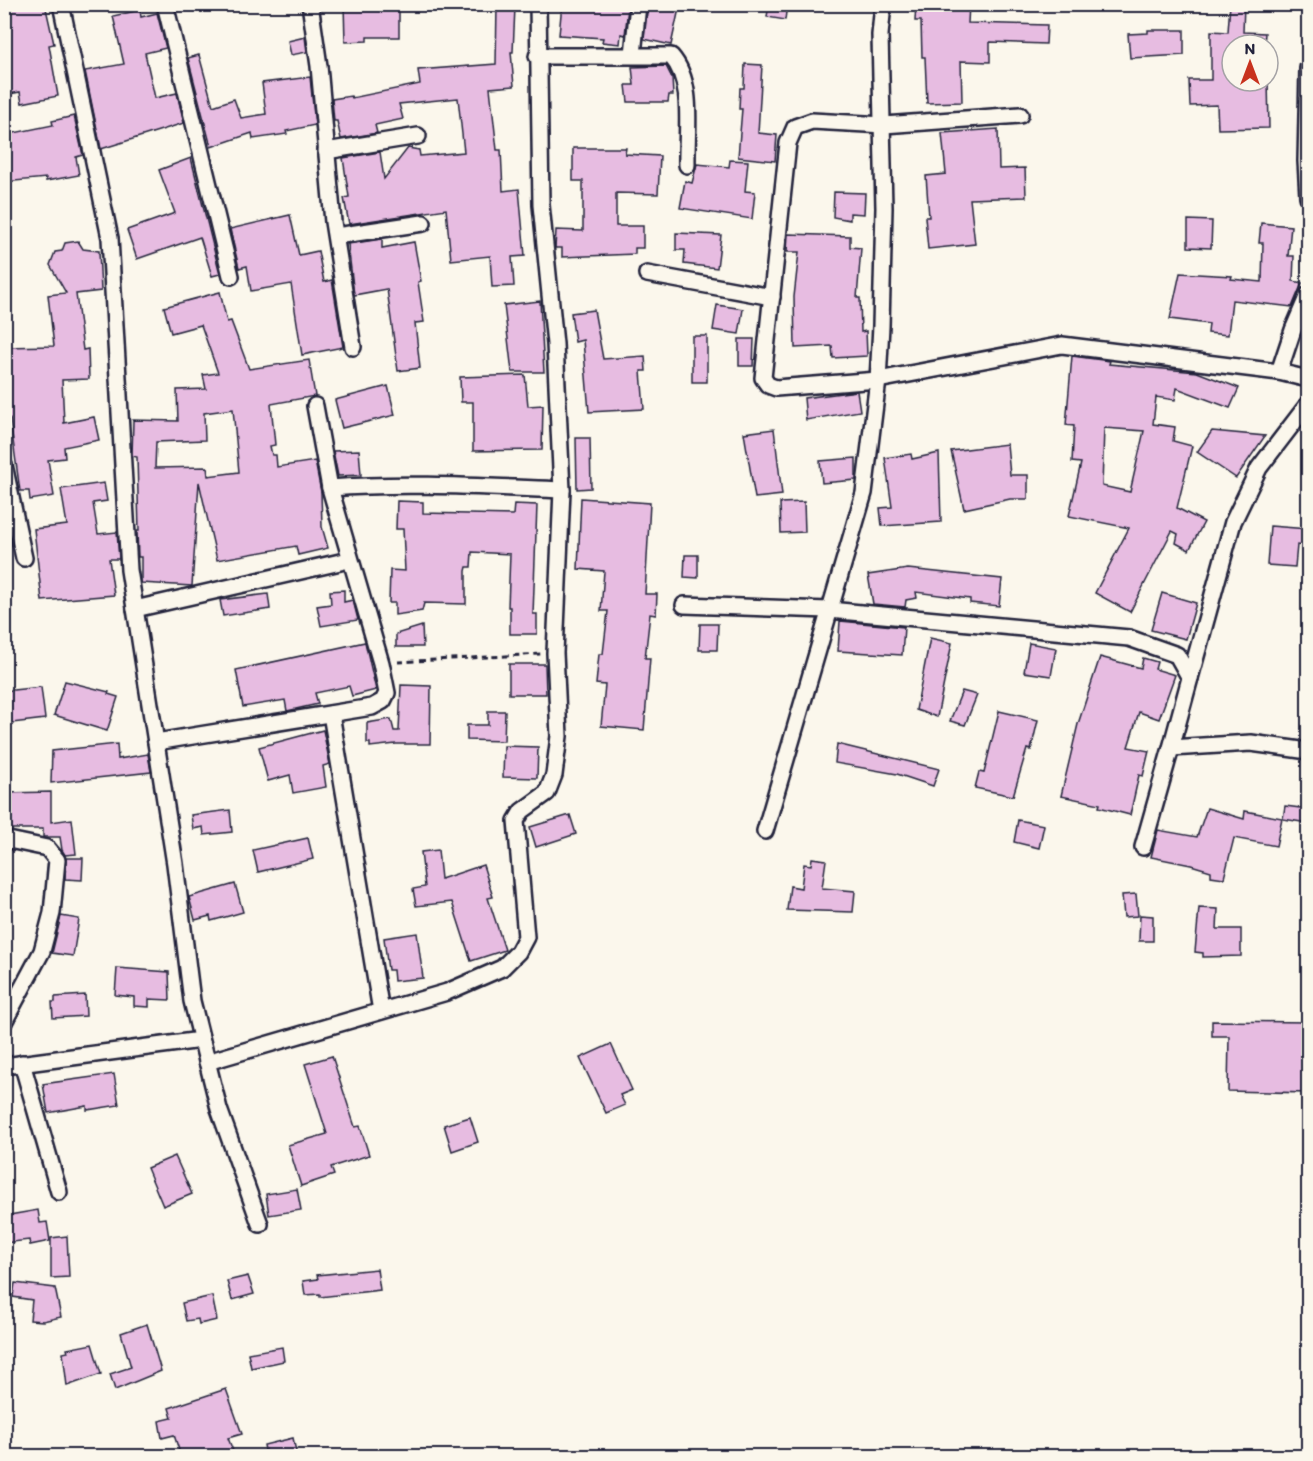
<svg xmlns="http://www.w3.org/2000/svg" width="1313" height="1461" viewBox="0 0 1313 1461" font-family="Itim,sans-serif">
<style>
.building{fill:#e7bce1;stroke:#22223b;stroke-width:1.5;fill-rule:evenodd}
.lines{fill:none;stroke-linecap:round;stroke-linejoin:round}
.minor-casing{stroke:#22223b;stroke-width:20}
.path{stroke:#22223b;stroke-width:3;stroke-dasharray:6 4.5;stroke-linecap:butt}
.minor{stroke:#fbf7ec;stroke-width:15}
</style>
<rect width="100%" height="100%" fill="#fbf7ec"/>
<filter id="ink" filterUnits="userSpaceOnUse"><feTurbulence type="fractalNoise" baseFrequency=".0167" numOctaves="2"/><feDisplacementMap in="SourceGraphic" scale="12" xChannelSelector="R" yChannelSelector="G"/><feConvolveMatrix kernelMatrix="1 2 1 2 8 2 1 2 1" color-interpolation-filters="sRGB"/></filter>
<g filter="url(#ink)">
<g class="building">
<path d="M4,4h41l9,40 -5,1 9,51 -36,7 -2,-11 -16,3z"/>
<path d="M344,4l55,1v32h-32v4l-22,1z"/>
<path d="M562,4l66,3 -3,28 -4,-1 -1,10 -18,-2 1,-4 -44,-3z"/>
<path d="M648,4h32l-9,41 -27,-6z"/>
<path d="M769,4h18l-2,16 -18,-3z"/>
<path d="M916,4h53l-1,19 79,2 -1,19 -56,-2v20l-29,-1 1,41 -35,1 -2,-46h-3l-1,-36h-6z"/>
<path d="M1230,4h14l-1,28 22,1 -1,12h-32v36h36l1,47 -51,1 -1,-24 -27,1 -1,-26h22v-49l17,1z"/>
<path d="M497,6l18,1 -2,45h-2l3,34 -24,2 7,62h4l2,41 16,-2 6,67 -13,1 2,29 -22,1 -2,-31 -39,4 -5,-51 -97,15 -5,-26 5,-1 -6,-39 37,-6 4,27 24,-31 11,2 1,6 44,-4 -6,-54 -59,6 4,15 -28,6 2,8 -36,6 -4,-18h-3l-2,-22 19,-3 1,2 68,-14 -2,-14 78,-6z"/>
<path d="M140,10l1,7 16,-4 9,35 -21,5 10,45 22,-5 7,30 -83,26 -16,-78 39,-7 -11,-48z"/>
<path d="M1148,30h36v25l-54,3 -2,-24 20,-1z"/>
<path d="M305,37l2,15 -16,3 -3,-14z"/>
<path d="M199,55l14,51 21,-7 7,19 25,-4 -4,-31 48,-6 5,48 -29,6 1,3 -34,5 -1,-6 -41,14 -23,-89z"/>
<path d="M745,64l17,1 -4,68 19,2 -2,26 -37,-4 4,-48h-3l1,-21h4z"/>
<path d="M666,66l6,12 1,17h-4l-1,7h-40l-2,-17h8l-2,-18z"/>
<path d="M74,116l9,39 -7,2 3,18 -33,6v-3l-42,4v-47l49,-10 -1,-4z"/>
<path d="M998,129l1,40 26,-1 1,29 -56,2 5,45 -47,5 -3,-32h4l-3,-41 20,-2 -4,-41z"/>
<path d="M573,148h53l-1,6 35,2 -2,38 -42,-1v33h27v22h-8v6l-73,3v-9h-7l1,-18 27,1v-50h-10z"/>
<path d="M191,158l29,116 -8,2 -12,-39 -63,22 -10,-29 48,-17 -16,-43z"/>
<path d="M730,160l18,1 -3,30 10,1 -3,27 -72,-11 5,-27 7,2 5,-19 32,3z"/>
<path d="M834,192l31,1 -1,21 -14,-1v7l-17,-3z"/>
<path d="M290,215l9,40 19,-4 6,31 8,-2 11,67 -41,8 -11,-71 -40,7 -4,-25 -8,2 -9,-39z"/>
<path d="M1188,220l24,1 -1,27 -23,-1z"/>
<path d="M1261,223l30,3 -3,30h6l-1,25 9,2 -10,24 -60,-7 -4,35 -20,-2 1,-9 -39,-5 10,-46 52,3 -1,3 31,3 1,-39h-4z"/>
<path d="M676,233l45,2 -4,33 -33,-4 1,-14h-9z"/>
<path d="M788,234l62,2v11l11,1 -4,50h3l1,34 5,-1 1,25 -34,2 -1,-12 -37,2 -1,-51 5,-45h-12z"/>
<path d="M382,239v9l32,-6 7,39 -3,1 6,40 -9,1 5,45 -22,3 -11,-82 -33,6 -6,-51z"/>
<path d="M78,241l5,8 16,2 2,40 -25,3 7,56 5,-1 1,30 -27,1 2,43 30,-6 5,23 -35,7 1,11 -17,2 6,36 -24,4 -1,-9h-9l-10,-72 -6,1v-73l50,-1 -6,-51 18,-2 -16,-28 5,-13 7,-1 3,-8z"/>
<path d="M220,292l7,30 4,-1 18,48 60,-9 6,36 -44,8 4,41 -5,1 2,9h4l1,12 38,-6 6,31 1,35 6,21 -30,7 -2,-9 -79,14 -18,-78 -7,104 -51,-3v-26h-3l-1,-26h2l-2,-74 -5,-1 1,-36 45,1 -1,-31 29,-1 -3,-14 15,-2 -17,-48 -30,8 -7,-26zM233,409l6,63 -31,4 -1,-9 -52,1 1,-26 49,-2 -1,-27z"/>
<path d="M540,301l4,71h-32l-8,-67z"/>
<path d="M717,305l26,4 -4,25 -26,-4z"/>
<path d="M594,310l9,49 42,-3 1,15h-5l3,38 -55,3 -6,-72 -8,2 -4,-29z"/>
<rect x="692" y="336" width="15" height="46"/>
<path d="M739,339h15l-1,27h-14z"/>
<path d="M1072,356l38,5 -1,3 88,8 42,16 -9,20 -53,-20 -2,12 -19,-3 -3,27 22,3 -2,14 19,5 -15,62 27,14 -15,28 -13,-7 2,-9 -6,-3 -42,81 -35,-19 34,-65 -60,-12 12,-53 -9,-1 2,-36 -8,-1zM1104,428l40,3 -14,61 -28,-6z"/>
<path d="M525,375l3,31 15,-1 -1,45 -69,1v-49h-12l-1,-25z"/>
<path d="M388,386l7,29 -53,13 -7,-28z"/>
<path d="M857,391l3,20 -54,9 -2,-22z"/>
<path d="M774,429l8,66 -27,3 -11,-65z"/>
<path d="M1212,431l53,5 -29,42 -39,-26z"/>
<path d="M576,438h14l1,50 -14,1z"/>
<path d="M1007,444l3,31h18v24h-18l-46,10 -13,-58z"/>
<path d="M359,450l2,25 -23,1 -5,-25z"/>
<path d="M939,453l2,69 -59,4 -2,-18 12,-1 -7,-49 26,-4 1,5z"/>
<path d="M856,458v22l-34,3 -2,-22z"/>
<path d="M104,483l3,18 -14,2 5,31 19,-2 2,27h-10l5,36 -72,6 -8,-72 33,-4 -6,-36z"/>
<path d="M581,498l69,5 -5,91h12l-1,21 -6,-1 -5,44h5l-6,72 -43,-4 4,-41 -9,-1 3,-30h4l5,-43h-7l3,-40 -26,-2z"/>
<path d="M397,501l26,1v11l90,2 1,-11 23,1 -4,109h4v20h-27v-27h-2l2,-53 -38,-2 -1,15h-4l-1,4v33l-42,-1 -2,8 -27,4v-12h-6l1,-33 15,1 -2,-42h-7z"/>
<path d="M804,502l1,30 -24,1 -1,-30z"/>
<path d="M1270,526l38,3v17l-11,-1 -2,22 -28,-2z"/>
<path d="M685,555h13v23l-14,-1z"/>
<path d="M908,569l94,10 -3,27 -29,-3v-4l-54,-7 1,6 -11,2 -1,7 -32,-3 -5,-29z"/>
<path d="M344,590v12l9,-2 5,20 -37,6 -4,-20 14,-2 -1,-13z"/>
<path d="M1162,593l34,10 -10,36 -35,-9z"/>
<path d="M268,594l2,15 -47,7 -3,-16z"/>
<path d="M840,621l64,6 -2,28 -64,-4z"/>
<path d="M700,624h18l-1,26h-18z"/>
<path d="M422,626l1,21h-27v-13z"/>
<path d="M930,638l22,5 -15,74 -21,-7z"/>
<path d="M365,642l11,48 -24,6 -3,-10 -34,7 3,11 -31,7 -2,-11 -42,7 -7,-37z"/>
<path d="M1029,643l27,5 -5,28 -27,-4z"/>
<path d="M1100,657l41,11 2,-10 14,4 -2,7 20,6 -16,44 -20,-7 -11,35 21,4 -6,25 -4,-1 -9,40 -31,-8 1,-3 -39,-8 17,-72z"/>
<path d="M509,664h36l1,30h-37z"/>
<path d="M65,681l44,11 -1,2 10,3 -11,34 -53,-16z"/>
<path d="M401,685l30,1 -1,58h-34l-26,3v-4h-3v-20l24,-4 3,12h5z"/>
<path d="M41,687l4,32 -41,5v-33z"/>
<path d="M962,691l15,4 -12,30 -15,-4z"/>
<path d="M488,711h17l-1,30 -37,-1v-15h21z"/>
<path d="M999,711l39,9 -7,30 -4,-1 -14,47 -38,-8 4,-16 5,1z"/>
<path d="M323,730l7,34 -7,2 3,21 -33,6 -3,-18 -22,6 -9,-34z"/>
<path d="M117,744l1,15 30,-5 3,18 -100,11 1,-32z"/>
<path d="M837,744l102,25 -6,17 -36,-12 -62,-11z"/>
<path d="M504,746l34,1 -1,31 -34,-1z"/>
<path d="M51,792v30l21,-3 4,35 -11,1 -3,-5 -2,-13h-17v-8h-37l-2,-36z"/>
<path d="M1285,806l23,3v14l-25,-4z"/>
<path d="M1207,808l37,11 1,-8 37,7 -6,28 -42,-8 -10,40 -13,-2v-5l-20,-6 -40,-8 7,-27 39,7z"/>
<path d="M230,810l2,22 -28,3 -1,-8 -10,2 -2,-14z"/>
<path d="M570,815l6,19 -40,13 -6,-20z"/>
<path d="M1018,820l26,5 -5,23 -25,-6z"/>
<path d="M308,838l5,21 -55,13 -5,-22z"/>
<path d="M438,850l3,29 42,-14 10,32 -5,1 17,52 -34,11 -19,-59 -36,4 -3,-17 12,-2 -4,-35z"/>
<path d="M66,858h17l-1,22 -17,-1z"/>
<path d="M812,858l14,2 -4,28 33,3 -2,21 -66,-2 3,-24 11,2 3,-24 7,1z"/>
<path d="M235,884l8,28 -32,9 -1,-5 -15,4 -6,-23z"/>
<path d="M1136,894l2,22 -14,1 -2,-22z"/>
<path d="M1199,908l19,1 -1,20h24v27l-38,1v-4l-8,-1z"/>
<path d="M1140,915l13,1v25h-14z"/>
<path d="M61,916l18,3 -6,37 -21,-3z"/>
<path d="M417,933l6,45 -29,3 -1,-11h-5l-4,-32z"/>
<path d="M117,968l52,4 1,28 -21,-1v8l-15,-1v-9l-19,-2z"/>
<path d="M85,995l1,21 -33,2 -1,-16h3v-5z"/>
<path d="M1212,1021l96,1v71l-80,-2 1,-55h-17z"/>
<path d="M611,1044l21,46 -12,5 5,10 -19,8 -26,-55z"/>
<path d="M332,1056l23,71 5,-1 9,29 -38,12 3,8 -33,11 -13,-41 39,-11 -22,-70z"/>
<path d="M114,1074l5,31 -32,5v-4l-39,7 -5,-29z"/>
<path d="M470,1117l8,25 -26,9 -8,-26z"/>
<path d="M175,1156l17,38 -29,12 -16,-38z"/>
<path d="M297,1189l4,21 -32,5 -3,-21z"/>
<path d="M38,1210l2,13 7,-1 3,19 -20,4 -1,-5 -25,3v-27z"/>
<path d="M67,1236l2,41 -18,1v-40z"/>
<path d="M377,1269l3,21 -60,7v-3l-15,1 -2,-14 15,-2 -1,-4z"/>
<path d="M248,1276l6,18 -22,6 -5,-19z"/>
<path d="M15,1283l40,5 6,29 -18,4 -13,-1 2,-20 -19,-3z"/>
<path d="M212,1296l5,24 -18,4 -1,-5 -12,2 -4,-18z"/>
<path d="M147,1324l14,47 -46,19 -5,-16 21,-7 -10,-34z"/>
<path d="M92,1344l9,30 -34,12 -4,-33 5,-1 -1,-3z"/>
<path d="M282,1347l2,14 -33,7 -3,-15z"/>
<path d="M226,1389l16,45 -14,4 7,18h-54l-7,-21 -12,3 -3,-17 13,-3 -3,-10z"/>
<path d="M293,1438l4,18h-31l-2,-11z"/>
</g>
<g class="lines">
<g class="minor-casing">
<g id="minor">
<path d="M61,4l49,234 19,332 46,294 17,137 27,108 41,115"/>
<path d="M165,4l66,272"/>
<path d="M310,4l9,62 14,156 20,125"/>
<path d="M633,55l5,-51"/>
<path d="M537,56h134c24,27 15,74 16,109"/>
<path d="M1308,68l-2,93 2,36"/>
<path d="M1020,115l-136,10 -72,-4 -17,6 -7,16 -25,235 5,7 8,3 102,-8 184,-35 217,27 29,7"/>
<path d="M326,151l92,-15"/>
<path d="M336,236l87,-13"/>
<path d="M647,274l125,23"/>
<path d="M1279,372l14,-42 15,-35"/>
<path d="M4,465l20,93"/>
<path d="M330,488c77,-6 155,-1 232,2"/>
<path d="M684,605l145,5 300,28 48,17 13,23 -19,70 80,-5 57,8"/>
<path d="M135,609l214,-49"/>
<path d="M1190,678l43,-156 26,-54 49,-64"/>
<path d="M331,714l50,297"/>
<path d="M156,742l216,-35 11,-6 4,-8 -6,-30 -51,-175 -15,-82"/>
<path d="M765,831l99,-338 14,-113 3,-54 3,-118 -4,-173 3,-31"/>
<path d="M4,839l43,9 10,12 -5,53 -10,38 -38,71"/>
<path d="M1143,847l28,-99"/>
<path d="M207,1062l240,-70 55,-24 16,-16 8,-15 -10,-116 6,-10 25,-18 7,-18 5,-39 -4,-83 7,-163 -7,-146 -14,-139 -3,-201"/>
<path d="M22,1063l37,129"/>
<path d="M4,1066l197,-26"/>
</g>
</g>
<path class="path" d="M398,662l143,-8"/>
<use href="#minor" class="minor"/>
</g>
</g>
<rect width="1313" height="1461" fill="none" stroke="#fbf7ec" stroke-width="24"/>
<rect x="12" y="12" width="1289" height="1437" fill="none" stroke="#22223b" stroke-width="2" filter="url(#ink)"/>
<g transform="translate(1250 63)"><circle r="28" fill="#fbf7ec" stroke="#a4a2a5" stroke-width="1.5"/>
<path d="M0-4.5L10 22L0 15L-10 22Z" fill="#c8321e"/>
<text y="-9" font-size="16" font-weight="bold" text-anchor="middle" fill="#22223b">N</text>
</g>
</svg>
